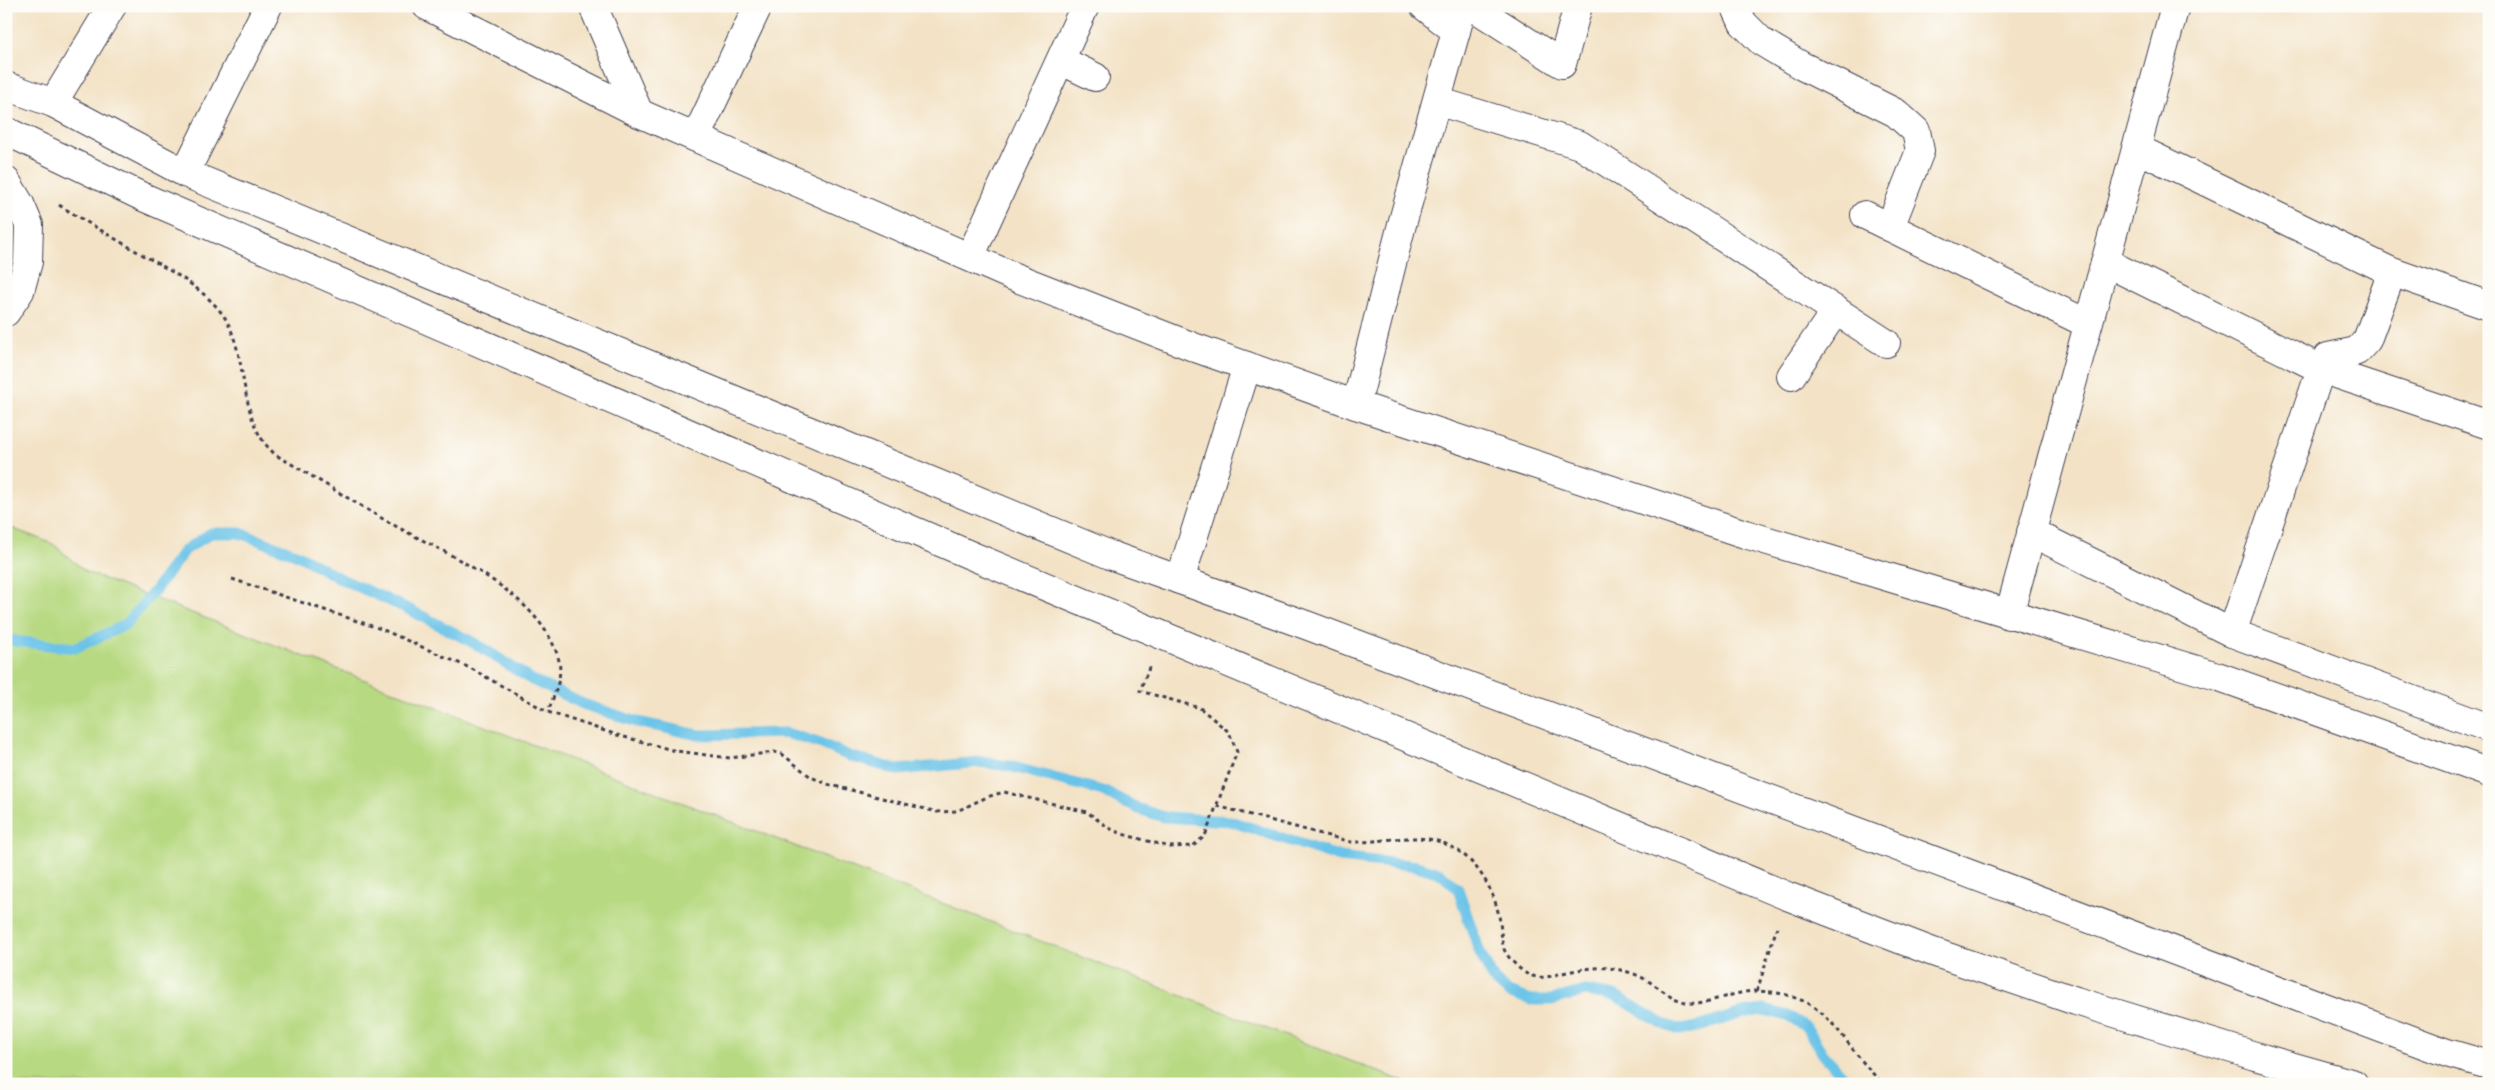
<svg xmlns="http://www.w3.org/2000/svg" width="2495" height="1090" viewBox="0 0 2495 1090" font-family="'Balsamiq Sans',sans-serif">
<style>
.green{fill:#b7d981;stroke:#6c7e5e}
.lines{fill:none;stroke-linecap:round;stroke-linejoin:round}
.stream{stroke:#6bc3e8;stroke-width:11}
.minor-casing{stroke:#413f50;stroke-width:30}
.path{stroke:#413f50;stroke-width:3;stroke-dasharray:4 4;stroke-linecap:butt}
.minor{stroke:#fff;stroke-width:28}
</style>
<rect width="100%" height="100%" fill="#fdfcf7"/>
<filter id="ink" filterUnits="userSpaceOnUse"><feTurbulence type="fractalNoise" baseFrequency=".02" numOctaves="2"/><feDisplacementMap in="SourceGraphic" scale="10" xChannelSelector="R" yChannelSelector="G"/><feConvolveMatrix kernelMatrix="1 2 1 2 8 2 1 2 1" color-interpolation-filters="sRGB"/></filter>
<filter id="wash" filterUnits="userSpaceOnUse"><feTurbulence type="fractalNoise" baseFrequency=".0096" numOctaves="4" result="noise"/><feDisplacementMap in="SourceGraphic" scale="20" xChannelSelector="R" yChannelSelector="G"/><feGaussianBlur stdDeviation="1.12" result="paint"/><feColorMatrix in="noise" values="0 0 0 0 0 0 0 0 0 0 0 0 0 0 0 0 0 1.4 0 .05"/><feComposite in="paint" operator="in"/></filter>
<g filter="url(#wash)">
<rect width="100%" height="100%" fill="#f3e2c5"/>
<path class="green" d="M6,526l47,18 33,28 1324,512h-1404z"/>
<g class="lines">
<path class="stream" d="M6,640l69,8 50,-23 30,-35 30,-40 26,-17h29l58,22 41,23 67,30 70,36 56,36 51,24 54,18 62,13 87,-2 36,11 27,12 49,14 82,-8 29,4 94,25 36,18 25,8 66,4 110,36 77,9 23,7 18,16 22,64 14,27 14,12 23,8h21l33,-9 31,5 47,28 17,6 18,-3 44,-14 22,-3 24,6 18,11 17,27 27,30"/>
</g>
</g>
<g filter="url(#ink)">
<g class="lines">
<g class="minor-casing">
<g id="minor">
<path d="M427,6l212,107"/>
<path d="M593,6l46,107 373,163 184,72 160,57 389,129 472,142 272,97"/>
<path d="M1424,6l32,25"/>
<path d="M1472,6l90,58 16,-58"/>
<path d="M1739,6l-2,4 6,13 19,19 40,24 94,47 20,18 4,20 -30,76"/>
<path d="M1062,61l33,16"/>
<path d="M6,86l47,17 132,70 925,382 196,70 1141,428 42,12"/>
<path d="M1437,101l143,44 306,198"/>
<path d="M53,103l59,-97"/>
<path d="M6,131l137,66 827,358 817,341 146,56 143,49 179,55 99,28"/>
<path d="M696,137l62,-131"/>
<path d="M2136,148l256,124 97,34"/>
<path d="M185,173l83,-167"/>
<path d="M6,181l14,23 9,21 -1,37 -8,29 -14,21"/>
<path d="M1865,215l223,109"/>
<path d="M970,257l115,-251"/>
<path d="M2105,262l216,107 -89,264"/>
<path d="M2392,272l-25,68 -10,11 -29,6 -7,12 168,56"/>
<path d="M1791,376l45,-66"/>
<path d="M1356,405l45,-177 62,-222"/>
<path d="M2031,532l201,101 257,95"/>
<path d="M1180,580l67,-214"/>
<path d="M2009,615l166,-609"/>
</g>
</g>
<g class="path">
<path d="M59,205c24,15 48,29 72,43 32,19 73,38 94,70 25,42 12,105 51,137 38,22 76,46 114,68 56,31 148,68 168,134 6,19 -4,37 -10,55"/>
<path d="M232,579l149,50 89,39 78,44 69,23 59,16 54,7 44,-6 8,2 29,23 16,7 110,28 20,-1 30,-14 17,-5 83,20 22,16 13,6 48,13 23,-1 12,-10 32,-84 -8,-20 -29,-24 -60,-17 10,-26"/>
<path d="M1217,806l134,36c28,1 55,-8 82,-2 35,7 59,42 66,76 2,10 2,23 5,33 3,8 16,21 23,25 16,7 25,1 40,-2 14,-3 28,-5 42,-4 16,2 32,7 45,17 13,8 21,16 37,18 15,2 47,-13 67,-12 74,3 79,49 125,93"/>
<path d="M1757,991l20,-64"/>
</g>
<use href="#minor" class="minor"/>
</g>
</g>
<rect width="2495" height="1090" fill="none" stroke="#fdfcf7" stroke-width="25"/>
</svg>
